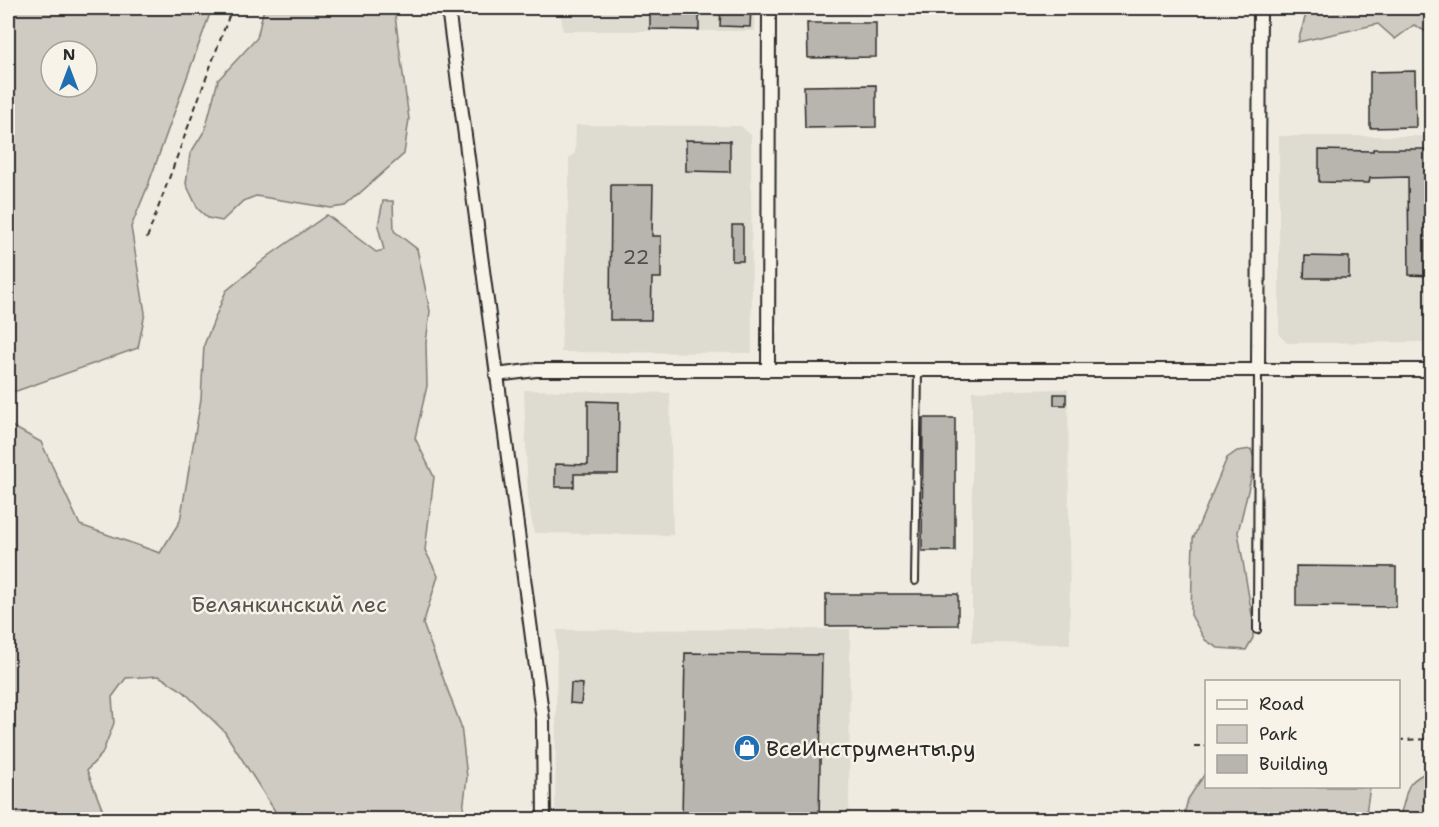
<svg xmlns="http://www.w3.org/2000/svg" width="1439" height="827" viewBox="0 0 1439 827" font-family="'Shantell Sans',sans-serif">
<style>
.built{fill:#dedbd1}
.green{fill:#cfcbc2;stroke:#7d7b76;stroke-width:1.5;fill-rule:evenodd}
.building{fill:#b8b5ae;stroke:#2b2b2b;stroke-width:1.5}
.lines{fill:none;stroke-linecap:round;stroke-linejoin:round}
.service-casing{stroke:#2b2b2b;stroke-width:10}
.minor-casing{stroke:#2b2b2b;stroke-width:16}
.path{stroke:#2b2b2b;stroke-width:2;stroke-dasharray:6 4.5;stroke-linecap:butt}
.service{stroke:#f7f3e8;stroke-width:6}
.minor{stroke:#f7f3e8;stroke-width:12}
.labels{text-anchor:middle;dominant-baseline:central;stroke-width:5;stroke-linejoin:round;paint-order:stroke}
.number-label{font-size:20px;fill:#4e4e4c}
.park-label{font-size:22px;fill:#545351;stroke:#f7f3e8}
.poi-label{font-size:22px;fill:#2b2b2b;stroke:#f7f3e8;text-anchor:start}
</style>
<rect width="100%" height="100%" fill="#efebe0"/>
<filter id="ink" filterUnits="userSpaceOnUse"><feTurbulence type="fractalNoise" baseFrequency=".0167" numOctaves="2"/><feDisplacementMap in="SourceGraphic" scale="12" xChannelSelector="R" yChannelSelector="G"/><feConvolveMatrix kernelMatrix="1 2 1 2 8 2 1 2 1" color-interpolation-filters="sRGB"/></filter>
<g filter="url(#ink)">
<g class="built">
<path d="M560,8h194l1,23h-192z"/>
<path d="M576,125l165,1 10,9 1,218 -191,-1 8,-168v-26l6,-5z"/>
<path d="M1279,136h152v206l-144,1 -8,-8z"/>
<path d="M1068,389l2,255 -98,-1v-252z"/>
<path d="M524,390l146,3 3,142 -139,-2 -6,-33z"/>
<path d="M850,629l-1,190 -294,1 2,-190z"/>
</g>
<g class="green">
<path d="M8,8h204l-65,180 -16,39 14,86 -7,35 -130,46zM51,51h36v36h-36z"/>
<path d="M264,8h130l15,111 -5,35 -59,52 -14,2 -75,-12 -13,5 -21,20 -14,-3 -10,-9 -12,-25 4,-30 15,-24 13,-50 39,-42z"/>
<path d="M1310,8h121l-1,26 -16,-9 -19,14 -17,-15 -80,18 8,-28z"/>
<path d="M383,201h10l1,30 23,18 13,62 -4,32 1,43 -12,52 19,39 -9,73 13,26 -15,48 38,102 6,51 -5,42h-182l-56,-88 -41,-40 -24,-15 -33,2 -14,19 2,26 -12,31 -15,16 19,49h-98v-395l33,18 39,83 80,28 20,-32 21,-122 3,-54 22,-54 44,-36 57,-40 49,37 8,-2 -6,-24z"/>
<path d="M1251,449l4,13 -17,70 15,89v17l-7,12 -28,-2 -13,-8 -14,-25 2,-76 34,-81 10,-7z"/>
<path d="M1431,770v49h-33c13,-26 0,-34 33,-49z"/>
<path d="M1206,772v14l164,1 -5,32h-182l5,-20z"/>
</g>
<g class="building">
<path d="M650,8h49v22l-49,-1z"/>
<path d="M721,8h30l-1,19 -30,-1z"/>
<path d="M807,23h69v34l-68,1z"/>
<path d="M1415,71l1,56 -46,1v-56z"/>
<path d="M876,85v42l-71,1 -1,-42z"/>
<path d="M686,140l44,1v31l-44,-1z"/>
<path d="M1373,149h58v127l-22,-1 -1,-98 -38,1 -1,5 -50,-1v-32l54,1z"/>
<path d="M611,185h42l-1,51h9v42h-9l-1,42h-41z"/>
<rect x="732" y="225" width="11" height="36"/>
<path d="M1305,256l44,1v21h-45z"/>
<rect x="1054" y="394" width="12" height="11"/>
<path d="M588,401l31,1 -1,72h-44v13h-19v-23l33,1z"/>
<path d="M923,418h32v133h-33z"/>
<path d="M1296,566l100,1v40l-100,-1z"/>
<path d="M826,594h132v31l-132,1z"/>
<path d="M685,653l137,2 -3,164h-137z"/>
<path d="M571,683l12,1 -2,20 -11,-1z"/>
</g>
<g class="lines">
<g class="service-casing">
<g id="service">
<path d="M915,581l3,-210"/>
<path d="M1257,630l1,-259"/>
</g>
</g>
<g class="minor-casing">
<g id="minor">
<path d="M448,8l95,712 1,100"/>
<path d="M768,370l1,-362"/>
<path d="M1258,371l2,-363"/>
<path d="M496,375l40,-5h896"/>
</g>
</g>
<g class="path">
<path d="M147,238l85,-230"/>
<path d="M1398,740l34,-1"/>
<path d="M1194,746h12"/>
</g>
<use href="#service" class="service"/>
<use href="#minor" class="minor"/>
</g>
</g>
<defs>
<g id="shop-disc" transform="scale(1.35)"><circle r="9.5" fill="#1f6fb2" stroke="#f7f3e8"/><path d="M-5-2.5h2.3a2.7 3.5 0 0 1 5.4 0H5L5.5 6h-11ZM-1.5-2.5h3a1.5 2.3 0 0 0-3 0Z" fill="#fff"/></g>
</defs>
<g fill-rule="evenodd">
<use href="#shop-disc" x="747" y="748"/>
</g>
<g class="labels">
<g class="number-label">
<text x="636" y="257">22</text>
</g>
<g class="park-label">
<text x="289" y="604">Белянкинский лес</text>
</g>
<g class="poi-label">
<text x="766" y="748">ВсеИнструменты.ру</text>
</g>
</g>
<rect width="1439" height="827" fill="none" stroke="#f7f3e8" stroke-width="30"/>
<rect x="15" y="15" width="1409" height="797" fill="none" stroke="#2b2b2b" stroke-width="2" filter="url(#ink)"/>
<rect x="1205" y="680" width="195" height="108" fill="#f7f3e8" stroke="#a5a39c" stroke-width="1.5"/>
<rect x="1217" y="700" width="30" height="9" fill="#f7f3e8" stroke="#a5a39c" stroke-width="1.5"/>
<text x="1259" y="710" font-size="18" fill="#2b2b2b">Road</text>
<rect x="1217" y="725" width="30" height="18" fill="#cfcbc2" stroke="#a5a39c" stroke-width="1.5"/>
<text x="1259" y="740" font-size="18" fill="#2b2b2b">Park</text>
<rect x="1217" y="755" width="30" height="18" fill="#b8b5ae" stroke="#a5a39c" stroke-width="1.5"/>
<text x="1259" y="770" font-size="18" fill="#2b2b2b">Building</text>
<g transform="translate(69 69)"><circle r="28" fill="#f7f3e8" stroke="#a5a39c" stroke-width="1.5"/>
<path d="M0-4.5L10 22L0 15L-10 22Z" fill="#1f6fb2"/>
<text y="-9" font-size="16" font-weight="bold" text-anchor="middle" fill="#2b2b2b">N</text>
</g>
</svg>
